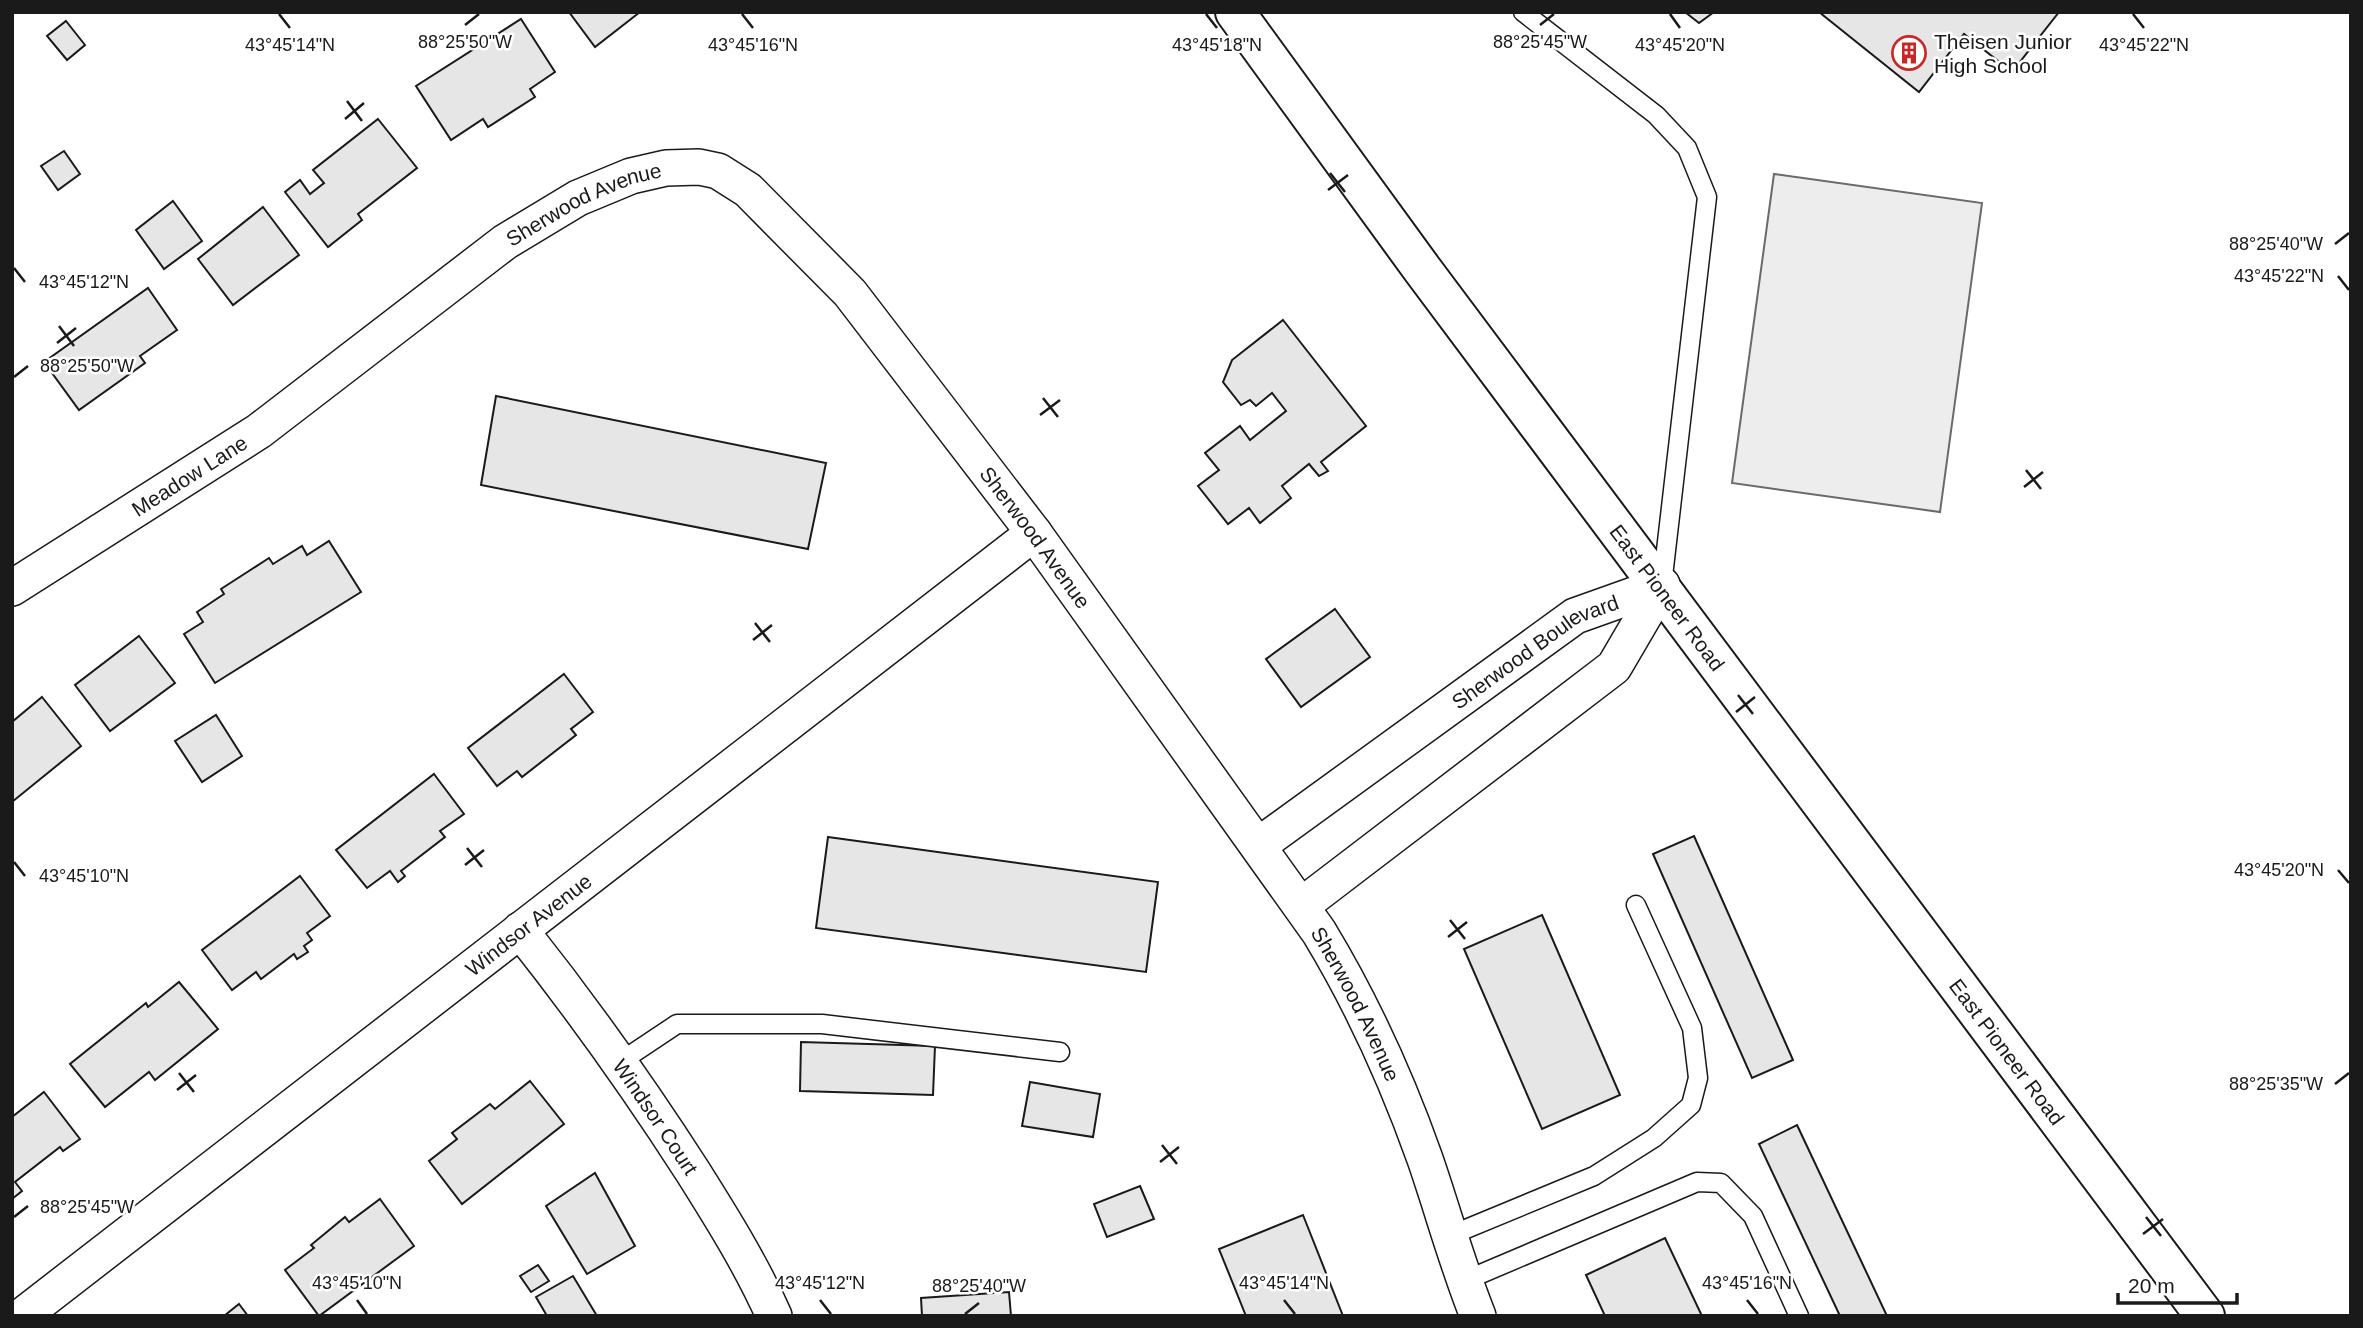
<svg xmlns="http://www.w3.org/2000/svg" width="2363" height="1328" viewBox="0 0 2363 1328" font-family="Arial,sans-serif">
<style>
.parking{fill:#ededed;stroke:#6a6a6a;stroke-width:2}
.building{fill:#e6e6e6;stroke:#1a1a1a;stroke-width:2}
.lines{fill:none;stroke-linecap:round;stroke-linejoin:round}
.lane-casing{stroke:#1a1a1a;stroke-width:21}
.street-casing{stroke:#1a1a1a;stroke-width:38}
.secondary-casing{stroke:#1a1a1a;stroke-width:42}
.lane{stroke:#fff;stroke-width:18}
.street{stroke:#fff;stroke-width:35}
.secondary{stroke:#fff;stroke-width:38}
.ticks{fill:none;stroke:#1a1a1a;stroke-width:2.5}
.labels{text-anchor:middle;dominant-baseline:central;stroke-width:5;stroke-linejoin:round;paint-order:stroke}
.poi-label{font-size:21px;fill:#1a1a1a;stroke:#fff;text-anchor:start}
.street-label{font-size:21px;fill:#1a1a1a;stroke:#fff}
.ticks-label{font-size:18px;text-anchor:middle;fill:#1a1a1a;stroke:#fff;stroke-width:5;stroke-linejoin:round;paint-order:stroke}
</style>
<rect width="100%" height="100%" fill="#fff"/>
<path class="parking" d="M1774,174l208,29 -42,309 -208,-29z"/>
<g class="building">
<path d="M569,12h71l-45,35z"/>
<path d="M1685,12h29l-15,11z"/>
<path d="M1819,12h240l-47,60 -48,-38 -45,58z"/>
<path d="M521,19l34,53 -25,17 5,8 -47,30 -5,-8 -32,21 -35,-54z"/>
<path d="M66,21l19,24 -18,15 -20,-24z"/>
<path d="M378,119l39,49 -59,46 4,6 -34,27 -43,-55 15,-12 10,14 14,-11 -11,-13z"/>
<path d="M64,151l16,23 -22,16 -17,-24z"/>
<path d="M173,201l29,40 -38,28 -28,-39z"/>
<path d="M263,207l36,48 -66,50 -35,-46z"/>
<path d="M148,288l29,42 -37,26 5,7 -66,47 -35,-48z"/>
<path d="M1283,320l83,106 -45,36 7,9 -9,5 -10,-12 -27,22 9,12 -31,25 -11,-15 -21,16 -30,-38 21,-16 -14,-17 35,-27 10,14 36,-29 -14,-18 -16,13 -6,-6 -9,5 -18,-23 9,-22z"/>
<path d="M496,396l330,67 -18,86 -327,-64z"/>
<path d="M329,541l32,51 -146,91 -31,-49 19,-12 -6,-10 27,-18 -3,-5 48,-31 4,6 29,-18 5,9z"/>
<path d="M1335,609l35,48 -69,50 -35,-48z"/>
<path d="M139,636l36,47 -65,48 -35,-46z"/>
<path d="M564,674l29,38 -22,17 5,6 -54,42 -5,-6 -20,15 -29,-38z"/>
<path d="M42,697l39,49 -69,56v-80z"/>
<path d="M216,715l26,41 -40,26 -27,-41z"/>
<path d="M434,774l30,40 -24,17 5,6 -44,34 4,5 -7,6 -8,-11 -23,17 -31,-38z"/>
<path d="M1694,836l99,224 -41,18 -99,-224z"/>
<path d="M828,837l330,45 -12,90 -330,-44z"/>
<path d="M300,876l30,40 -23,17 5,7 -8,6 4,6 -11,7 -3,-5 -33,25 -5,-7 -24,18 -30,-40z"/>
<path d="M1542,915l78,180 -78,34 -78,-180z"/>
<path d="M179,982l39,47 -63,51 -6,-8 -44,35 -35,-43 76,-61 2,4z"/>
<path d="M801,1042l134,4 -2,49 -133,-4z"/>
<path d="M530,1081l34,43 -102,80 -33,-43 28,-22 -5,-6 38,-29 5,5z"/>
<path d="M1030,1082l70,12 -7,43 -71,-11z"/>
<path d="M44,1092l36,47 -17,12 -3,-4 -45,35 7,9 -10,8v-82z"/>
<path d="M1797,1125l90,191h-47l-81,-172z"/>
<path d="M595,1173l40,73 -48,28 -41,-68z"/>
<path d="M1140,1186l14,33 -47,18 -13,-33z"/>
<path d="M380,1199l34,47 -95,70 -34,-46 29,-22 -3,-3 34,-28 4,5z"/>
<path d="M1303,1215l40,101h-97l-27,-67z"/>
<path d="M1665,1238l37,78h-97l-19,-41z"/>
<path d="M538,1265l11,16 -18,11 -11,-16z"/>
<path d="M573,1276l24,40h-50l-11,-19z"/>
<path d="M1009,1292l2,24h-89l-1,-18z"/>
<path d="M239,1304l9,12h-24z"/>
</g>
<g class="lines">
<g class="lane-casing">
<g id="lane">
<path d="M1523,12l133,103 31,33 20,49 -45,388"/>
<path d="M620,1062l57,-38h145l238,28"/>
<path d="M1449,1236l145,-60 60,-38 37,-33 7,-27 -6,-50 -56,-123"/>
<path d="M1464,1281l233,-99 24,1 32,33 46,100"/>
</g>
</g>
<g class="street-casing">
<g id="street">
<path id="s1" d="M12,588l247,-157 246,-189 73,-44 53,-22 35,-8 33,-1 19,4 30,19 102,103 184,240 285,399c43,71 78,148 106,227 18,52 32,105 53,157"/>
<path id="s2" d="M1259,845l316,-229 87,-31"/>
<path d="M1301,906l313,-239 48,-82"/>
<path id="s3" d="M520,930c62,78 119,158 173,242 29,46 59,94 81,144"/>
<path id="s4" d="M22,1316l1012,-783"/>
</g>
</g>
<g class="secondary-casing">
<g id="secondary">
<path id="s5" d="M1235,12l187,257 783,1047"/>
</g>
</g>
<use href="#lane" class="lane"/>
<use href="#street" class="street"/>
<use href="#secondary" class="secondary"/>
</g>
<path class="ticks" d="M279,14l11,14M742,14l11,14M1206,14l11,14M1670,14l10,14M2133,14l11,14M465,25l14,-11M1540,25l14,-11M347,101l15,20M345,119l19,-16M1330,173l15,19M1328,190l20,-15M2335,244l14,-11M14,268l11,14M2338,276l11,14M59,326l15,20M57,343l19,-15M14,377l14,-11M1043,398l15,19M1040,415l20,-15M2026,470l15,19M2024,487l19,-15M755,623l15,19M753,640l19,-15M1738,695l15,19M1736,712l19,-15M467,848l15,19M14,862l11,14M465,865l19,-15M2338,870l11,13M1450,920l15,19M1448,937l19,-15M179,1073l15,19M2335,1084l14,-11M177,1090l19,-15M1162,1145l15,19M1160,1162l19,-15M14,1217l14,-11M2146,1217l15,19M2143,1234l20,-15M357,1300l10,14M820,1300l11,14M1284,1300l11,14M1747,1300l11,14M965,1314l14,-11"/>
<defs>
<g id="building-ring" transform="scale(1.75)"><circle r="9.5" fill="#fff" stroke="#c62828" stroke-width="1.5"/><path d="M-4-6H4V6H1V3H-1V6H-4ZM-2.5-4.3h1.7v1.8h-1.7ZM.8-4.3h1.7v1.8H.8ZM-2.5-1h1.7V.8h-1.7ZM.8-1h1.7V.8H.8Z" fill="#c62828"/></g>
</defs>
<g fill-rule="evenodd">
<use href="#building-ring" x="1909" y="53"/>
</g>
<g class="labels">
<g class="poi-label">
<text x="1934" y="41">Theisen Junior<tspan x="1934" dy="24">High School</tspan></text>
</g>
<g class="street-label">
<text stroke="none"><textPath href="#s1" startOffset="691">Sherwood Avenue</textPath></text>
<text stroke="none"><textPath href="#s1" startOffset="210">Meadow Lane</textPath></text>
<text stroke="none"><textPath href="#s1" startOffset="1321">Sherwood Avenue</textPath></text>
<text stroke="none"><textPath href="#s5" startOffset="728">East Pioneer Road</textPath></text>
<text stroke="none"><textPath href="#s2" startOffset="338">Sherwood Boulevard</textPath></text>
<text stroke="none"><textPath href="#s4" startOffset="640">Windsor Avenue</textPath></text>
<text stroke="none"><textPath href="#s1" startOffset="1888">Sherwood Avenue</textPath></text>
<text stroke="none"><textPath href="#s5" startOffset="1295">East Pioneer Road</textPath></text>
<text stroke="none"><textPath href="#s3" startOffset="231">Windsor Court</textPath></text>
</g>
</g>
<g class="ticks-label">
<text x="465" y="48">88°25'50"W</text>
<text x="1540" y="48">88°25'45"W</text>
<text x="290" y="51">43°45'14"N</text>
<text x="753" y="51">43°45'16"N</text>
<text x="1217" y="51">43°45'18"N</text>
<text x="1680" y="51">43°45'20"N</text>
<text x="2144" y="51">43°45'22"N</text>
<text x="2276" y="250">88°25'40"W</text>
<text x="2279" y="282">43°45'22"N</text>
<text x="84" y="288">43°45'12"N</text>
<text x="87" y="372">88°25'50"W</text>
<text x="2279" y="876">43°45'20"N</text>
<text x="84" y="882">43°45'10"N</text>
<text x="2276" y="1090">88°25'35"W</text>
<text x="87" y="1213">88°25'45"W</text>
<text x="357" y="1289">43°45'10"N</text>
<text x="820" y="1289">43°45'12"N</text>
<text x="1284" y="1289">43°45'14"N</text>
<text x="1747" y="1289">43°45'16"N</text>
<text x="979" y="1292">88°25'40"W</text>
</g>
<rect width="2363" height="1328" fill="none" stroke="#1a1a1a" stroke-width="28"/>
<path d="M2118 1293v10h119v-10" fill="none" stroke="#1a1a1a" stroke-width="3.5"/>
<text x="2128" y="1293" font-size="21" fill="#1a1a1a" stroke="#ffffff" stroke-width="5" paint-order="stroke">20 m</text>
</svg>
